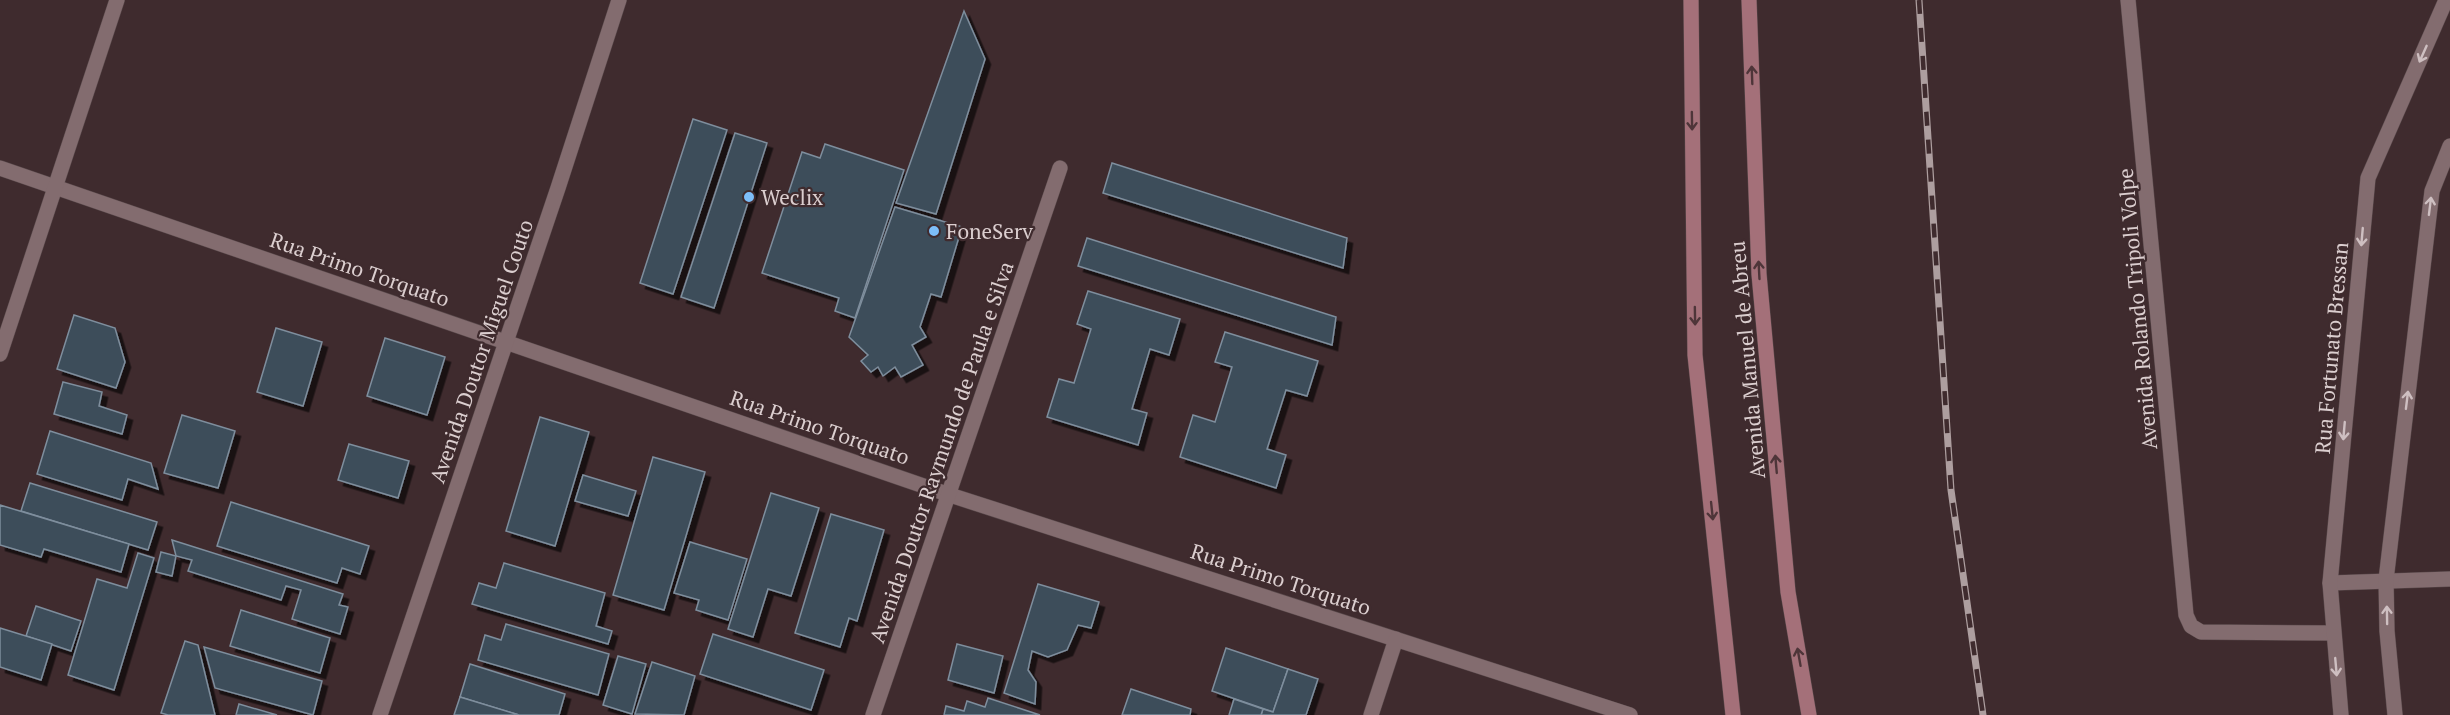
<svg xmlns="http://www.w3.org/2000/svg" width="2450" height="715" viewBox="0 0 2450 715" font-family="'PT Serif',serif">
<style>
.building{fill:#3e4d5a;stroke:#7e8e9d;stroke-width:1.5;filter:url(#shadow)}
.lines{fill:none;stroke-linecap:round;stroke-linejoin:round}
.minor-casing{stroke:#58484a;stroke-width:16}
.secondary-casing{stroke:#58484a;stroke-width:16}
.minor{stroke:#836c6f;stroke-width:15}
.secondary{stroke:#a47079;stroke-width:15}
.rail-casing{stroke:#ad9e9f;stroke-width:7}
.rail{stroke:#3f2b2e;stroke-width:4.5;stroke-dasharray:14;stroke-linecap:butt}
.oneway{stroke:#cebfc1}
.oneway2{stroke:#4e3539}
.poi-dot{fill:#7dbef9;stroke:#3f2b2e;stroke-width:2}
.labels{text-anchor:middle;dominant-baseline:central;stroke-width:4.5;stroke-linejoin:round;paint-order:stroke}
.poi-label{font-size:21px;fill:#dbcecf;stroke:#3f2b2e;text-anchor:start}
.street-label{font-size:21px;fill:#dbcecf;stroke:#3f2b2e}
</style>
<defs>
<filter id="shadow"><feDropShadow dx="5.5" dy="5.5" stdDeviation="0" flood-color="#0009"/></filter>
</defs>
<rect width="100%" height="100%" fill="#3f2b2e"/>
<g class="building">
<path d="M964,11l21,48 -49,155 -40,-11z"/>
<path d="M693,119l34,11 -54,164 -33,-11z"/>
<path d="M735,133l32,10 -53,165 -33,-11z"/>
<path d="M825,144l79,26 -49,148 -20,-7 4,-13 -77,-25 40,-121 18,6z"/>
<path d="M1112,163l235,75 -4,30 -240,-75z"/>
<path d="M895,207l67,20 -21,70 -10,-3 -11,33 6,10 -14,8 11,20 -22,12 -6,-10 -12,9 -5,-9 -7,5 -10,-11 7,-6 -19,-18z"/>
<path d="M1087,238l249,79 -4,28 -254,-79z"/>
<path d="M1088,291l92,28 -11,36 -19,-6 -18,60 15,4 -9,32 -91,-28 12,-38 15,4 17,-54 -14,-5z"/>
<path d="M74,315l41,13 10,34 -9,26 -59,-19z"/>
<path d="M276,328l46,14 -19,64 -46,-14z"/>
<path d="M1225,332l93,29 -11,35 -21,-6 -19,59 19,6 -10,33 -96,-31 13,-42 22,7 17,-55 -17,-5z"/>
<path d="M385,338l60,19 -18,58 -60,-19z"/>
<path d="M63,382l39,10 -3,14 28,9 -5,19 -68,-20z"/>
<path d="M182,415l53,16 -17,57 -54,-15z"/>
<path d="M540,417l49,15 -34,114 -49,-15z"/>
<path d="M50,431l101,32 7,26 -30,-10 -6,21 -85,-26z"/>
<path d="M349,444l60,17 -11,37 -60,-18z"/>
<path d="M653,457l52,15 -41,138 -51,-15z"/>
<path d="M583,475l53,16 -8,25 -53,-15z"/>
<path d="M30,483l127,39 -9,28 -127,-39z"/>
<path d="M771,493l48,15 -28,88 -23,-7 -15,48 -25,-8z"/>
<path d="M231,502l138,44 -9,28 -18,-6 -5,15 -120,-37z"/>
<path d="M0,505l129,39 -8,28 -77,-23 -3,8 -41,-12z"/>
<path d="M831,514l53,16 -27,91 -8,-3 -9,29 -45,-14z"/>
<path d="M172,540l171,54 -4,11 9,2 -8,27 -48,-15 9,-29 -15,-4 -5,14 -93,-29 4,-11 -16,-4z"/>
<path d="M690,542l57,17 -19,61 -32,-10 3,-10 -25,-7z"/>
<path d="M161,552l15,4 -4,20 -16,-4z"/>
<path d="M138,553l16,5 -40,132 -46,-15 29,-96 30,9z"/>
<path d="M504,563l101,30 -9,33 16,5 -4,13 -136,-40 7,-21 17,5z"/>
<path d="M1038,584l61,18 -8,26 -13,-3 -11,25 -19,7 -16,-6 -4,19 8,12 -1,22 -31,-11z"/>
<path d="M36,606l45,15 -10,30 -45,-15z"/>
<path d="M241,610l89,28 -10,35 -90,-27z"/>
<path d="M506,624l103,30 -11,41 -120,-35 7,-25 16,5z"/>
<path d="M0,628l52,16 -11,36 -41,-13z"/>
<path d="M713,634l111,36 -13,40 -111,-36z"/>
<path d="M185,641l13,4 17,70h-47l-7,-2z"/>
<path d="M957,644l46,12 -9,37 -46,-13z"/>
<path d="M204,647l118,34 -9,34 -98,-27z"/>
<path d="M1226,648l62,21 -15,43 -61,-21z"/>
<path d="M618,656l28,8 -14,50 -29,-9z"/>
<path d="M652,662l43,14 -11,39 -49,-1z"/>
<path d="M470,664l95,30 -6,21h-40l-59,-18z"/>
<path d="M1288,669l30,10 -12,36h-45l2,-6 10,3z"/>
<path d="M1131,689l60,20 -1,6h-68z"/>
<path d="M460,697l59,18h-65z"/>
<path d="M988,698l52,17h-96l2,-9 18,5 3,-10 18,6z"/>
<path d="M1234,699l29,10 -2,6h-32z"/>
<path d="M239,704l38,11h-41z"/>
</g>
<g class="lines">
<g class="minor-casing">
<g id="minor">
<path d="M2128,0l58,615 5,11 10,6 132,1"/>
<path d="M0,168l947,326 683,221"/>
<path d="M0,354l117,-354"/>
<path d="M2330,583l120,-4"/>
<path d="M380,715l178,-527 61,-188"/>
<path d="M873,715l187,-547"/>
<path d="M1371,715l25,-76"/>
<path d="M2341,715l-11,-132 38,-405 78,-178"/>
<path d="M2395,715l-8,-84 -1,-51 46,-389 18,-45"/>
</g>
</g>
<g class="secondary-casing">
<g id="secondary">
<path d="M1691,0l4,355 38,360"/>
<path d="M1749,0l10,274 29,318 21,123"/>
</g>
</g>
<use href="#minor" class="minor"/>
<use href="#secondary" class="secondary"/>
<g class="rail-casing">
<path id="rail" d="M1919,0l32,490 32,225"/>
</g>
<use href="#rail" class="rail"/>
</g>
<defs><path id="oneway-shaft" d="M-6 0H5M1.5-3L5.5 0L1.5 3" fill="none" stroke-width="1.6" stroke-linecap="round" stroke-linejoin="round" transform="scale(1.5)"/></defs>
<g class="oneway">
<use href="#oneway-shaft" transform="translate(2423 54) rotate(114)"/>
<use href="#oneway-shaft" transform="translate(2430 206) rotate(-83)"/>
<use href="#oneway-shaft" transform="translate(2362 237) rotate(95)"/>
<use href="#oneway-shaft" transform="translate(2407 400) rotate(-83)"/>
<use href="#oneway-shaft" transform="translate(2344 431) rotate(95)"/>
<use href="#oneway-shaft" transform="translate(2387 615) rotate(-91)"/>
<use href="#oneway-shaft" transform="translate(2336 667) rotate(85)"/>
</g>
<g class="oneway2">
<use href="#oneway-shaft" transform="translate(1752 75) rotate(-92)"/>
<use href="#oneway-shaft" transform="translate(1692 121) rotate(89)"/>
<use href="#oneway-shaft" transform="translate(1759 270) rotate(-93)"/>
<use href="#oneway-shaft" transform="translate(1695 316) rotate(89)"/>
<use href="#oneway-shaft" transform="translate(1776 464) rotate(-95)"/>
<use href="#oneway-shaft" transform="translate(1712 511) rotate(84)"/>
<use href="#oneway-shaft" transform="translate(1799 657) rotate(-100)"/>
</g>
<g class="poi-dot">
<circle cx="749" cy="197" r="6"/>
<circle cx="934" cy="231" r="6"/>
</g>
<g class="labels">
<g class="poi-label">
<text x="761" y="197">Weclix</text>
<text x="946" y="231">FoneServ</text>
</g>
<g class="street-label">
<text transform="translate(360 269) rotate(19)">Rua Primo Torquato</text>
<text transform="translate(2137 309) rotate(-95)">Avenida Rolando Tripoli Volpe</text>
<text transform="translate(2331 348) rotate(-85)">Rua Fortunato Bressan</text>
<text transform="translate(481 351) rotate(-71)">Avenida Doutor Miguel Couto</text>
<text transform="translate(1747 360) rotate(-95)">Avenida Manuel de Abreu</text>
<text transform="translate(820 427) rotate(19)">Rua Primo Torquato</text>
<text transform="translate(941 452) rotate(-71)">Avenida Doutor Raymundo de Paula e Silva</text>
<text transform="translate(1281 579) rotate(18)">Rua Primo Torquato</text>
</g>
</g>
</svg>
